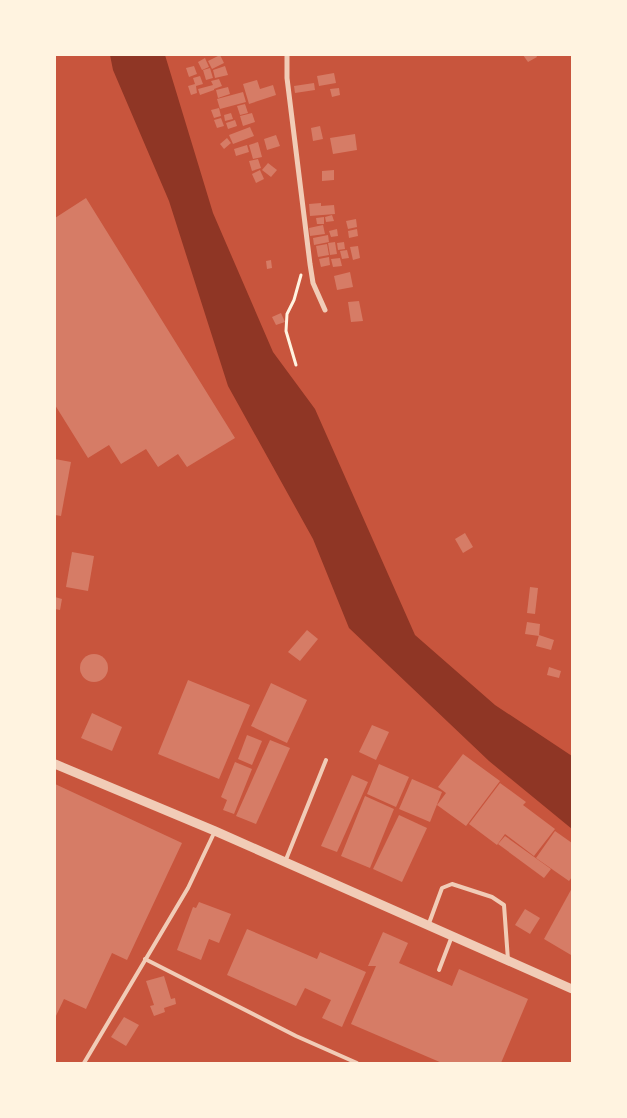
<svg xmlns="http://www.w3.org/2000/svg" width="627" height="1118" viewBox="0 0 627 1118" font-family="Arial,sans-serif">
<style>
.water{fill:#8f3625}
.building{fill:#d67c66}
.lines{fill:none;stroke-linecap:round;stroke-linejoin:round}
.path{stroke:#fff3e0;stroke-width:3}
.service{stroke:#f1ccb7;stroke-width:4}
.minor{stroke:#f1ccb7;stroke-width:5}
.tertiary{stroke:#f1ccb7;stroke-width:9}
</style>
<rect width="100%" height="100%" fill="#c8553d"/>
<path class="water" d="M110,55h55l48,158 60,139 42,57 100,226 80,70 77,51v73l-83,-68 -140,-133 -36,-89 -85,-153 -59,-185 -56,-131z"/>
<g class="building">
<path d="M220,55l4,8 -12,6 -4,-8z"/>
<path d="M523,55h13l1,2 -9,5z"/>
<path d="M205,58l4,9 -7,3 -4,-8z"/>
<path d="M194,66l3,8 -8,3 -3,-9z"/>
<path d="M225,66l3,9 -13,3 -2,-8z"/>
<path d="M210,68l3,10 -7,2 -3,-10z"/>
<path d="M334,73l2,10 -17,3 -2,-10z"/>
<path d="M200,76l3,8 -7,2 1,7 -6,2 -3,-9 7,-2 -2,-6z"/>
<path d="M219,79l3,7 -8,3v1l-14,5 -2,-6 15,-4 -2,-4z"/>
<path d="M257,80l3,9 13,-4 3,10 -27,9 -6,-20z"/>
<path d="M314,83l1,7 -20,3 -1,-7z"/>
<path d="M228,87l2,7 -12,4 -2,-8z"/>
<path d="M339,88l1,7 -8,2 -2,-8z"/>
<path d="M243,92l3,10 -26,7 -3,-10z"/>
<path d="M245,104l3,9 -8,2 -3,-9z"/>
<path d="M219,108l2,8 -7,2 -3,-8z"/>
<path d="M231,113l2,6 -8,2 -1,-6z"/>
<path d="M252,113l3,9 -12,4 -3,-10z"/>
<path d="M221,118l3,8 -7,2 -3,-8z"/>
<path d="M235,120l2,6 -9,3 -2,-6z"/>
<path d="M320,126l3,13 -10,2 -2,-13z"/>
<path d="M250,127l4,9 -21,8 -4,-9z"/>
<path d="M355,134l2,16 -24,4 -3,-16z"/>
<path d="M276,135l4,11 -13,4 -3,-11z"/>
<path d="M227,138l4,5 -7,6 -4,-5z"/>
<path d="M258,142l4,15 -9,2 -4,-14z"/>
<path d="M247,145l2,7 -13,4 -2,-7z"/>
<path d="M258,159l3,9 -9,3 -3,-10z"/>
<path d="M268,163l9,7 -6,7 -9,-7z"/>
<path d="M260,170l4,9 -8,4 -4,-9z"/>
<path d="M334,170v10l-12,1v-10z"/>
<path d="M86,198l149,240 -48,29 -9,-13 -20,13 -12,-18 -25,15 -12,-19 -21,13 -33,-53v-187z"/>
<path d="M321,203v3l13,-1 1,9 -25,2 -1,-12z"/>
<path d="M332,215l2,6 -8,1 -1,-5z"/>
<path d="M324,217v7h-7l-1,-6z"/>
<path d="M356,219l1,8 -9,2 -2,-8z"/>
<path d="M323,225l2,9 -15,2 -1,-8z"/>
<path d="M337,229l1,7 -7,1 -2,-6z"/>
<path d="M357,229l1,7 -9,2 -1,-7z"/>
<path d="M328,235l1,7 -15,3 -1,-7z"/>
<path d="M335,242l2,12 -7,1 -2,-12z"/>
<path d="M344,242l1,7 -7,1 -1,-7z"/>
<path d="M327,244l2,11 -11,2 -2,-11z"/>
<path d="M358,246l2,12 -7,2 -3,-13z"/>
<path d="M347,250l2,8 -7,1 -2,-8z"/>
<path d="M329,257l1,8 -9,2 -2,-8z"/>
<path d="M340,258l2,8 -9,1 -2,-8z"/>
<path d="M271,260l1,8 -5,1 -1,-8z"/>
<path d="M350,272l3,15 -16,3 -3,-14z"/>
<path d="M359,301l4,20 -12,1 -3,-20z"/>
<path d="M281,313l4,9 -9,3 -4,-8z"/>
<path d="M55,459l16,3 -10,54 -6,-1z"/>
<path d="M465,533l8,14 -10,6 -8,-14z"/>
<path d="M72,552l22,4 -6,35 -22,-4z"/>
<path d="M530,587l8,1 -3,26 -8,-1z"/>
<path d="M55,597l7,2 -2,11 -5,-1z"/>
<path d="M527,622l13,2 -1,12 -14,-2z"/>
<path d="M307,630l11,9 -18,22 -12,-9z"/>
<path d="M539,635l15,5 -3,10 -15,-4z"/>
<circle cx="94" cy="668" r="14"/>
<path d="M549,667l12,4 -2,7 -12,-3z"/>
<path d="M188,680l62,25 -31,74 -61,-25z"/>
<path d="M271,683l36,17 -20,43 -36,-17z"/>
<path d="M92,713l30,14 -10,24 -31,-13z"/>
<path d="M372,725l17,7 -13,28 -17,-8z"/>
<path d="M247,735l15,6 -10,24 -14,-6z"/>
<path d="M270,740l20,8 -34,76 -20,-8z"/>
<path d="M463,754l37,27 -34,45 -29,-21 9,-12 -8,-6z"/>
<path d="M235,762l17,7 -18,45 -11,-4 4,-10 -6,-3z"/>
<path d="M379,764l30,13 -13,30 -29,-13z"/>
<path d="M352,775l16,7 -31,70 -16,-6z"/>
<path d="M412,779l30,13 -12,30 -31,-13z"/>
<path d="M500,783l26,19 -3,3 32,24 -21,27 -29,-22 -8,11 -28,-21z"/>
<path d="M55,784l127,59 -55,117 -15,-7 -26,56 -22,-10 -9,19z"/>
<path d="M365,796l29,13 -24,59 -29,-12z"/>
<path d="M399,815l28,13 -25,54 -29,-13z"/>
<path d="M555,831l17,12v34l-3,4 -33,-23z"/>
<path d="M505,836l46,33 -7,9 -46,-34z"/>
<path d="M572,888v65l-1,2 -27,-16z"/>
<path d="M199,902l32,12 -12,29 -10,-4 -8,21 -24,-10 16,-43 3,1z"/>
<path d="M525,909l15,9 -10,16 -15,-9z"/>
<path d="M247,929l70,30 3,-7 46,20 -24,55 -20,-9 9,-18 -26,-12 -9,18 -69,-31z"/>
<path d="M383,932l25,11 -9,20 53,23 7,-17 69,30 -27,64h-59l-91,-39 25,-58h-8z"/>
<path d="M164,976l7,23 4,-1 1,6 -12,4 1,4 -11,4 -4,-10 4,-1 -8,-24z"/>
<path d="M124,1017l15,8 -13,21 -15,-9z"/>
</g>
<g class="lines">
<path class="path" d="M296,365l-10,-34 1,-17 7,-14 7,-25"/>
<g class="service">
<path d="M285,862l41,-102"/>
<path d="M428,926l14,-38 10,-4 40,13 12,8 4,55"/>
<path d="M145,959l151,77 61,27"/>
<path d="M439,970l13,-34"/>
<path d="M84,1063l104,-175 27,-57"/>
</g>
<path class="minor" d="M287,55v23l23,186 3,19 12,27"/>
<path class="tertiary" d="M55,764l160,67 357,158"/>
</g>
<rect width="627" height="1118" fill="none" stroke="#fff3e0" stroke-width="112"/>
</svg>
